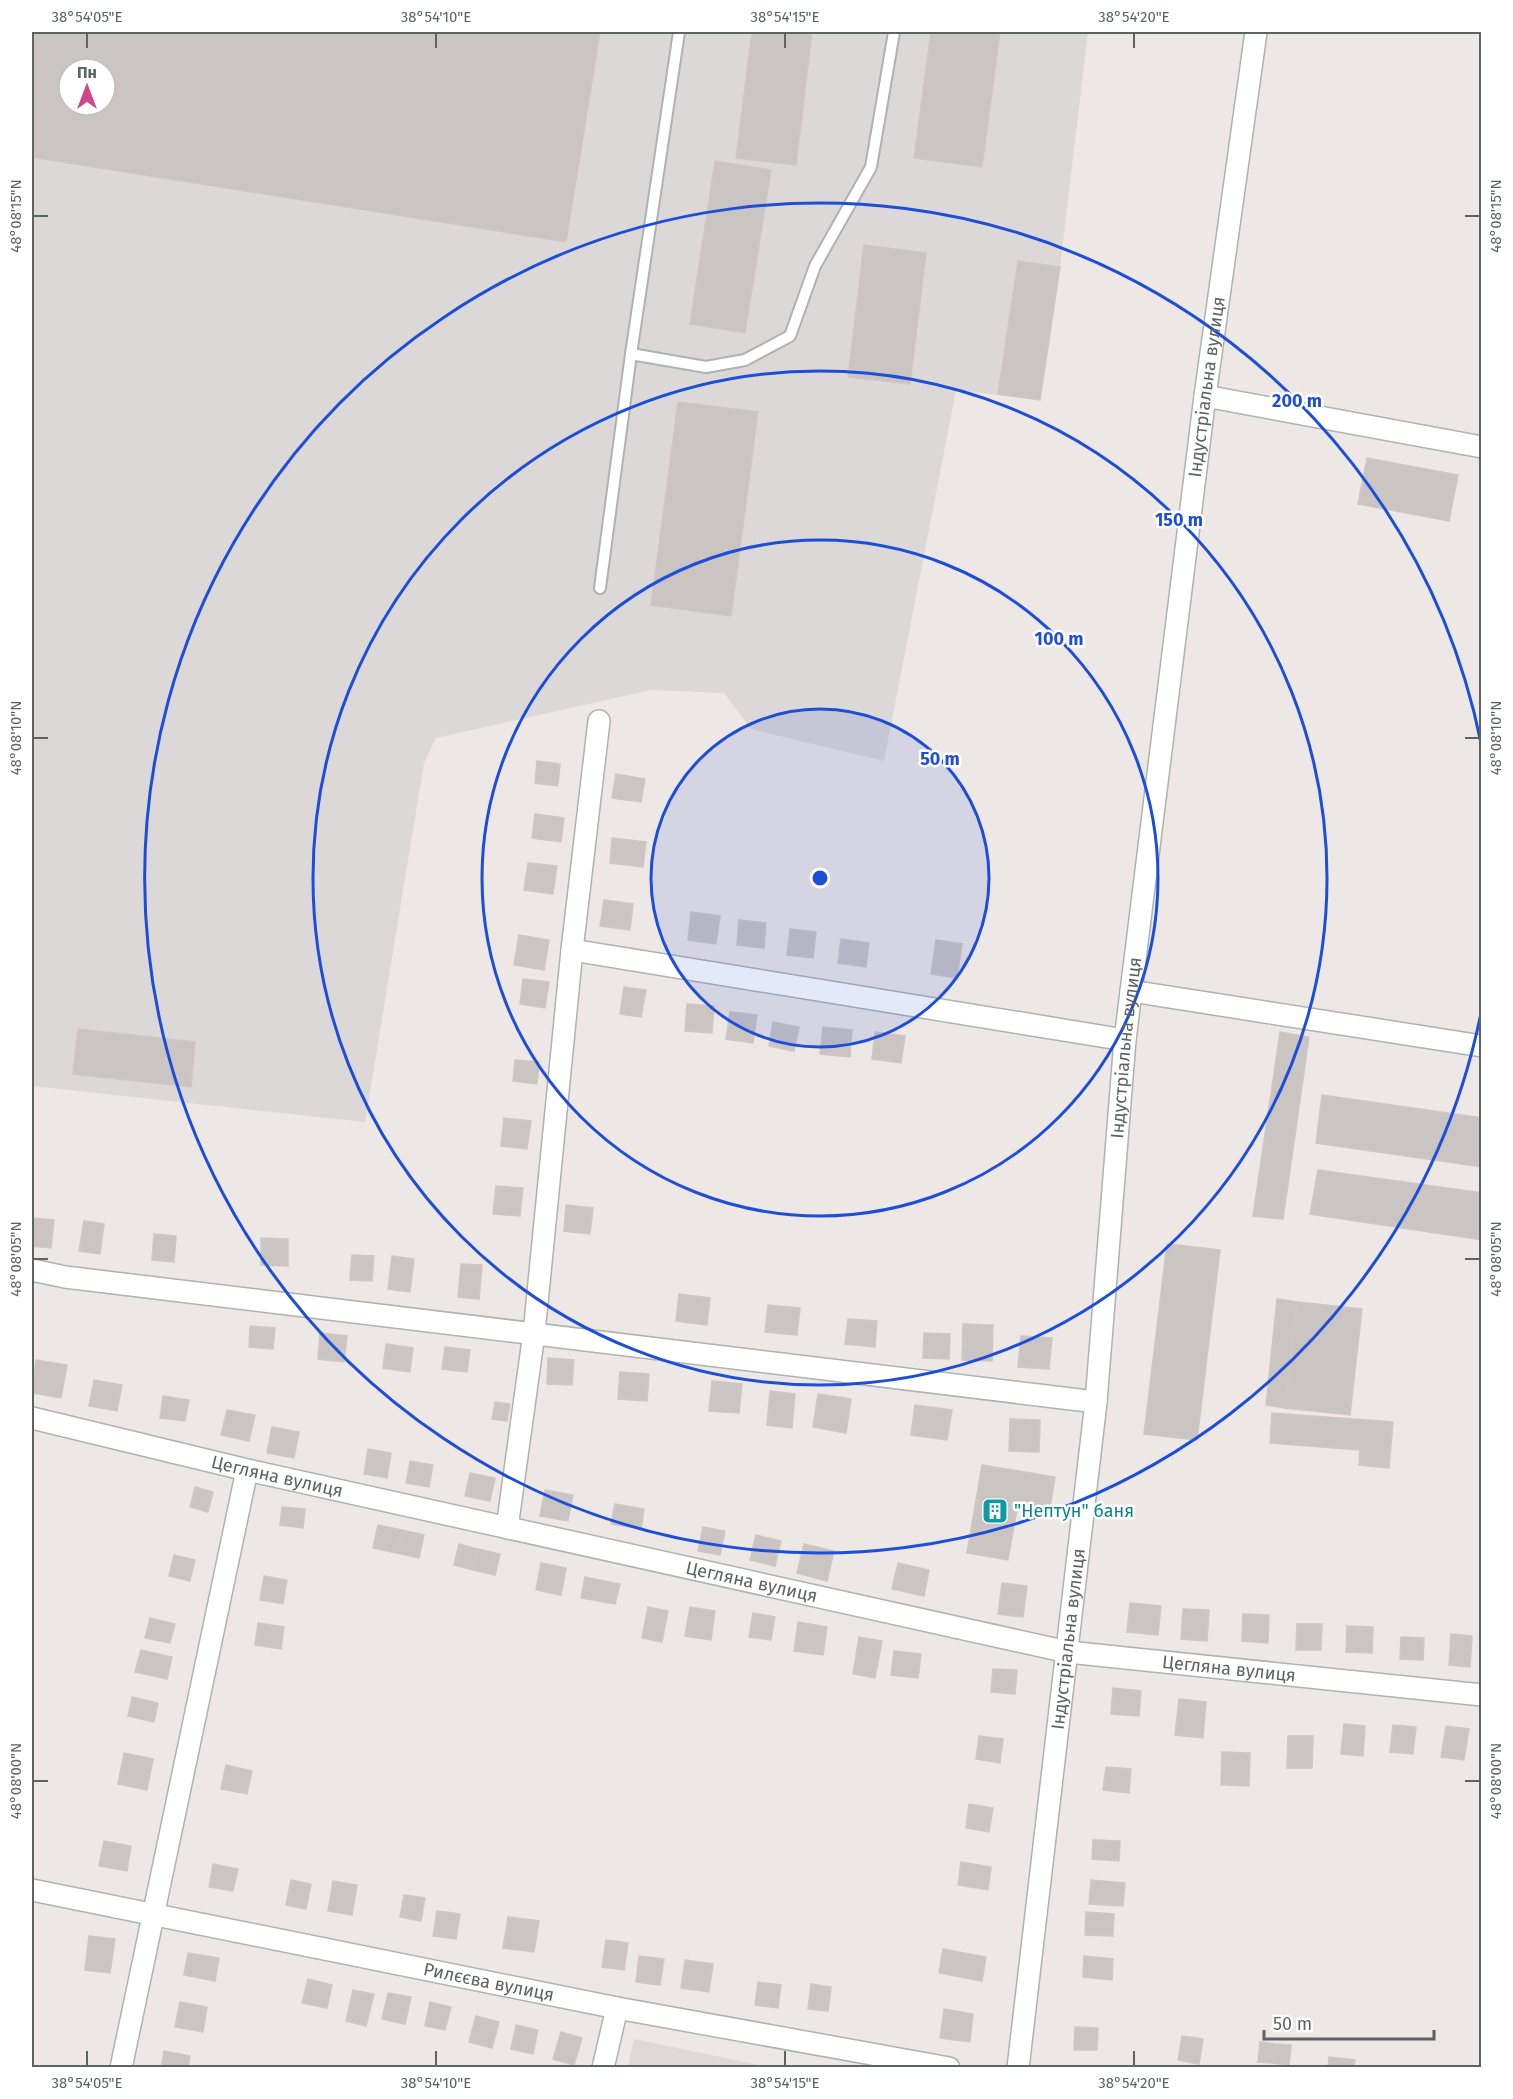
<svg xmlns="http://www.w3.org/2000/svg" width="1513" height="2099" viewBox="0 0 1513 2099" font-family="'Fira Sans',sans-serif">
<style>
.industrial{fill:#dcd8d7;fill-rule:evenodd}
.education{fill:#dfd8d6}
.building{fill:#cac4c3;stroke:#d1c6c4;stroke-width:1.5;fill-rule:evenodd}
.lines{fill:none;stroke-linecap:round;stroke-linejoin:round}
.lane-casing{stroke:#aeb2b3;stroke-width:14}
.street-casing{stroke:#aeb2b3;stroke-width:24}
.lane{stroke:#fff;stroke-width:10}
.street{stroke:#fff;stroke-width:21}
.ticks{fill:none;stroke:#5d6363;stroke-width:2}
.ring{fill:none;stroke:#1d4ed8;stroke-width:3}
.labels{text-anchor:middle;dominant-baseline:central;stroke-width:5;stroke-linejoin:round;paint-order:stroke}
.street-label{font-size:18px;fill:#5d6363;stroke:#fff}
.culture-label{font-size:18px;fill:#0d838f;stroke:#fff;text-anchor:start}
.centre{fill:#1d4ed8;stroke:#fff;stroke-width:3}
.ring-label{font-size:18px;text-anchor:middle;font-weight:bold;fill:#1d4ed8;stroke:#fff;stroke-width:5;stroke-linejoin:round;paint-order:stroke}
.neatline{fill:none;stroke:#5d6363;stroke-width:2}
.ticks-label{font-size:15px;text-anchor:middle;fill:#5d6363}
</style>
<rect width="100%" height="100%" fill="#ede7e5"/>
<path class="industrial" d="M32,32h1056l-28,235 -20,133 -84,-10 -72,371 -133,-32 -27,-36 -73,-3 -215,48 -12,25 -59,359 -333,-36zM69,69h36v36h-36z"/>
<path class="education" d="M634,2039l135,28h-141z"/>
<g class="building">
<path d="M32,32h568l-34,210 -534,-85zM69,69h36v36h-36z"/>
<path d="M752,32h60l-16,133 -60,-7z"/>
<path d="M931,32h69l-18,135 -68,-9z"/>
<path d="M715,161l56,9 -26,163 -55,-9z"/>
<path d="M864,245l62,8 -16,131 -62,-7z"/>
<path d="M1018,261l42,6 -20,133 -42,-6z"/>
<path d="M678,402l80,10 -27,204 -80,-11z"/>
<path d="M1367,458l91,17 -9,46 -91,-17z"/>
<path d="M537,761l23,3 -2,22 -23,-3z"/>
<path d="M616,774l29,5 -4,23 -29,-4z"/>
<path d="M535,814l29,4 -3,24 -29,-4z"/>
<path d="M612,838l34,4 -3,25 -33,-4z"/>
<path d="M528,863l29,3 -4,28 -29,-4z"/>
<path d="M604,900l29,4 -3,26 -30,-4z"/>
<path d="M691,912l29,4 -4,28 -28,-4z"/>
<path d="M739,920l27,3 -2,25 -27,-3z"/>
<path d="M790,929l26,3 -3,26 -26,-3z"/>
<path d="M519,935l30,5 -5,30 -30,-5z"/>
<path d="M841,939l28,4 -3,24 -28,-4z"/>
<path d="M936,940l26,4 -5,34 -26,-4z"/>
<path d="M523,979l26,3 -4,26 -25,-4z"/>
<path d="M624,987l22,3 -5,27 -21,-3z"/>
<path d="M687,1004l27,2 -2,27 -27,-2z"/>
<path d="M730,1012l27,3 -4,28 -27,-4z"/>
<path d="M773,1022l26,5 -5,24 -25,-5z"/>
<path d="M823,1027l29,3 -2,27 -30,-3z"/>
<path d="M78,1029l117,13 -4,45 -118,-13z"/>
<path d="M875,1032l30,4 -4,27 -29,-4z"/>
<path d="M1280,1032l29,5 -26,182 -30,-3z"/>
<path d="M515,1060l24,2 -2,22 -24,-3z"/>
<path d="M1322,1095l160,23v49l-166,-24z"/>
<path d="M504,1118l27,3 -4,28 -26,-3z"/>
<path d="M1318,1170l164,23v47l-172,-26z"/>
<path d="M496,1186l27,2 -3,28 -27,-2z"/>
<path d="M566,1205l27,3 -3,26 -26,-3z"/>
<path d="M32,1218l22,2 -3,28 -19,-2z"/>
<path d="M84,1221l20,3 -4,30 -21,-3z"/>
<path d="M154,1234l22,2 -2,26 -22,-2z"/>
<path d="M261,1238l27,1v27l-27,-1z"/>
<path d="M1167,1244l53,6 -23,190 -53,-6z"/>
<path d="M352,1255l22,1 -2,25 -22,-1z"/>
<path d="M392,1256l22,3 -4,33 -22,-3z"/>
<path d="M461,1264l21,1 -3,34 -21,-2z"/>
<path d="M679,1294l31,4 -3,27 -31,-4z"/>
<path d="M1277,1299l20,3 -12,106 -19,-3z"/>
<path d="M1297,1302l65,7 -12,106 -65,-7z"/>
<path d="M768,1305l32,3 -3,27 -32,-3z"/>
<path d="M848,1319l29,2 -2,26 -30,-3z"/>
<path d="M963,1324l30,1 -1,36 -30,-1z"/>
<path d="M250,1326l25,2 -2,21 -24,-2z"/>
<path d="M320,1333l27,3 -3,26 -26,-3z"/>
<path d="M924,1333l26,1 -1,25 -26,-1z"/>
<path d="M1021,1336l31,2 -3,31 -31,-2z"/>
<path d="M386,1344l27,4 -3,24 -27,-4z"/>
<path d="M445,1347l25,3 -3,22 -25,-3z"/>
<path d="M548,1358l26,2 -2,25 -25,-1z"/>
<path d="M36,1360l31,5 -6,33 -29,-5z"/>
<path d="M620,1372l29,2 -2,27 -29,-2z"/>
<path d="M94,1380l28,5 -5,26 -28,-5z"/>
<path d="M712,1381l30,3 -3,29 -30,-2z"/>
<path d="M770,1391l25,3 -3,34 -25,-3z"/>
<path d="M818,1394l33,5 -5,34 -33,-6z"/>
<path d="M163,1396l26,4 -4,21 -25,-3z"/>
<path d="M495,1402l15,2 -3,17 -15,-2z"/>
<path d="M915,1405l37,5 -5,30 -36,-5z"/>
<path d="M227,1410l28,5 -6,26 -28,-6z"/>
<path d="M1272,1413l121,9 -4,46 -30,-3 1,-15 -90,-7z"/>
<path d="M1010,1419l30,1 -1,32 -30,-1z"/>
<path d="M272,1427l27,5 -5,26 -27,-5z"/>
<path d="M368,1449l23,4 -4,25 -23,-4z"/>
<path d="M410,1461l23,4 -4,22 -23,-4z"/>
<path d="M982,1465l73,12 -6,37 -32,-5 -9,51 -41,-7z"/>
<path d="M470,1473l25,5 -5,23 -25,-5z"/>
<path d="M195,1487l18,5 -5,20 -18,-5z"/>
<path d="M545,1490l28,5 -5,26 -28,-5z"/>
<path d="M615,1504l29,5 -3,20 -30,-5z"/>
<path d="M282,1507l23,2 -2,19 -23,-3z"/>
<path d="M378,1525l24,5 -5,23 -24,-5z"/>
<path d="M703,1527l22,4 -5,24 -22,-4z"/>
<path d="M402,1530l22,5 -5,23 -22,-5z"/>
<path d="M756,1535l25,6 -6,25 -25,-6z"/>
<path d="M459,1544l19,5 -5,21 -19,-5z"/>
<path d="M804,1544l30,7 -7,30 -30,-8z"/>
<path d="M478,1549l22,5 -5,21 -22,-5z"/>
<path d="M174,1555l21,5 -5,21 -21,-5z"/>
<path d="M541,1563l25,5 -5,27 -25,-5z"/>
<path d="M898,1563l31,7 -5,26 -32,-7z"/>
<path d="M264,1576l23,4 -4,24 -23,-4z"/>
<path d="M585,1577l35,7 -5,20 -34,-6z"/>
<path d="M1002,1583l25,3 -4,31 -25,-3z"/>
<path d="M1130,1603l31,3 -3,29 -31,-3z"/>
<path d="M648,1607l20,4 -6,31 -20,-4z"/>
<path d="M690,1607l25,4 -4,29 -26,-4z"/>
<path d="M1183,1609l26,1 -2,31 -26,-2z"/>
<path d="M753,1613l22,4 -4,23 -22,-3z"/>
<path d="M1243,1614l26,1 -1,28 -26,-2z"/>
<path d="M150,1618l25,6 -5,19 -25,-5z"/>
<path d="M798,1622l29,5 -4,28 -29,-4z"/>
<path d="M258,1623l26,4 -3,22 -26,-4z"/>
<path d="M1297,1624h25l-1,26h-25z"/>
<path d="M1347,1626l26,1 -1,26 -26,-1z"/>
<path d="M1451,1634l21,2 -2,31 -21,-2z"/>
<path d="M859,1637l23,4 -7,37 -22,-4z"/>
<path d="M1401,1637l23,1 -1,22 -23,-1z"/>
<path d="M141,1650l31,7 -5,22 -32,-7z"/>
<path d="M894,1651l27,3 -3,24 -27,-3z"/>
<path d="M993,1669l24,1 -2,24 -24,-2z"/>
<path d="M1113,1688l28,3 -2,25 -28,-2z"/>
<path d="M132,1697l26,6 -4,19 -26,-6z"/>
<path d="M1179,1699l27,3 -3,36 -28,-3z"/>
<path d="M1344,1724l21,2 -2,30 -22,-2z"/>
<path d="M1393,1725l23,2 -3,27 -23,-2z"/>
<path d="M1446,1726l23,3 -5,31 -23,-3z"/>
<path d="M979,1736l24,3 -3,24 -24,-4z"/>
<path d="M1288,1736h25l-1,32h-25z"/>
<path d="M1222,1752l28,1 -1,33 -28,-1z"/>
<path d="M124,1753l29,6 -6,31 -29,-6z"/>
<path d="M226,1765l26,6 -5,23 -26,-5z"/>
<path d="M1106,1767l25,2 -2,24 -26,-3z"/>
<path d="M969,1804l24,4 -4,24 -23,-4z"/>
<path d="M1093,1840l27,1 -1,20 -27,-2z"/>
<path d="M104,1841l27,5 -4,25 -28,-5z"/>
<path d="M961,1862l30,5 -3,23 -30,-5z"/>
<path d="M213,1864l25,5 -5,22 -24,-4z"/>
<path d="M291,1880l20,4 -5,25 -20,-4z"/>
<path d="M1091,1880l34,3 -2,23 -34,-2z"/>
<path d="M333,1881l24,4 -5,30 -24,-4z"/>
<path d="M404,1895l21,3 -4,23 -21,-4z"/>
<path d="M437,1911l23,3 -4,25 -23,-3z"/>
<path d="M1086,1912l28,2 -1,22 -28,-1z"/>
<path d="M508,1917l31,4 -5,31 -31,-4z"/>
<path d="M89,1936l26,3 -5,34 -25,-3z"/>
<path d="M606,1940l22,3 -4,27 -22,-3z"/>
<path d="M943,1949l43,8 -4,24 -43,-8z"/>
<path d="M188,1953l31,5 -4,23 -31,-6z"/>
<path d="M639,1956l25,3 -4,26 -24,-3z"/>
<path d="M1084,1956l29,3 -1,21 -29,-3z"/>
<path d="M685,1960l28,4 -4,28 -28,-4z"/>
<path d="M308,1979l24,6 -5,23 -25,-5z"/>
<path d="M758,1982l23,3 -3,23 -23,-3z"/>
<path d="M811,1984l20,3 -3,24 -20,-2z"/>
<path d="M353,1990l21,4 -8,32 -20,-5z"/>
<path d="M388,1993l23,4 -6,27 -23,-5z"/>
<path d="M180,2002l27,5 -4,25 -28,-5z"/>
<path d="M430,2002l21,5 -6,23 -20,-4z"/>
<path d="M944,2009l29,5 -3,28 -30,-4z"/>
<path d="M476,2016l23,6 -7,26 -23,-6z"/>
<path d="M516,2025l22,5 -5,24 -22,-5z"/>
<path d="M1075,2027l23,1 -1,22h-23z"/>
<path d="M561,2032l21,6 -8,27 -21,-6z"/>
<path d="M1182,2036l21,3 -4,25 -21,-4z"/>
<path d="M1260,2042l15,2 -2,19 -15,-1z"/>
<path d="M1275,2044l16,1 -2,20 -16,-2z"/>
<path d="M164,2051l26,5 -2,12h-27z"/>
<path d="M1329,2057l26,3 -1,8h-26z"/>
</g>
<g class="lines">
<g class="lane-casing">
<g id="lane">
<path d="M631,354l75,13 39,-7 45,-24 25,-70 56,-99 23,-135"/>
<path d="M600,588l31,-234 48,-322"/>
</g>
</g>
<g class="street-casing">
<g id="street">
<path d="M1205,396l277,51"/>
<path d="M572,950l553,90"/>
<path d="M1131,991l351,55"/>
<path d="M32,1270l33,7 1031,125"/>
<path id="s1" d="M32,1418l215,52 821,182 414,43"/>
<path d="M507,1528l27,-195 38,-383 27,-229"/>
<path id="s2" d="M32,1890l585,118 332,60"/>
<path d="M121,2068l126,-598"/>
<path d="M603,2068l14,-60"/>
<path id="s3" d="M1018,2068l78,-666 29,-362 80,-644 51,-364"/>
</g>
</g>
<use href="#lane" class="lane"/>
<use href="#street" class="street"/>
</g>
<path class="ticks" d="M87,33v15M436,33v15M785,33v15M1134,33v15M33,216h15M1465,216h15M33,738h15M1465,738h15M33,1259h15M1465,1259h15M33,1781h15M1465,1781h15M87,2051v15M436,2051v15M785,2051v15M1134,2051v15"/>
<circle cx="820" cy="878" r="169" fill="#1d4ed8" fill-opacity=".12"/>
<g class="ring">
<circle cx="820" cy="878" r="169"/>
<circle cx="820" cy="878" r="338"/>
<circle cx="820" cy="878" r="507"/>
<path d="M1481 1013A675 675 0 1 1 1481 743"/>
</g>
<defs>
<g id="building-square" transform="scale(1.35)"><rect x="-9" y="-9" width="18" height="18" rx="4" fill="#0f9aa8" stroke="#fff"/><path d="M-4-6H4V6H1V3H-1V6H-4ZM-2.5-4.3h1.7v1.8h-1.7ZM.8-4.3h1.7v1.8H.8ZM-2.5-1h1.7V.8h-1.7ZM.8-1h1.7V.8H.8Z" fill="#fff"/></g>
</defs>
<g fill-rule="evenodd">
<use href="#building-square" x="995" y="1511"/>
</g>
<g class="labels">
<g class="street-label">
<text stroke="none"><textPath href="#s3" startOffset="1692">Індустріальна вулиця</textPath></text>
<text stroke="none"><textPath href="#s3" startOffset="1026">Індустріальна вулиця</textPath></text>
<text stroke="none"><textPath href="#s1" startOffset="252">Цегляна вулиця</textPath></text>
<text stroke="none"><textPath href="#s1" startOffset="738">Цегляна вулиця</textPath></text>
<text stroke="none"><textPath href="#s3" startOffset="432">Індустріальна вулиця</textPath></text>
<text stroke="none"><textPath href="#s1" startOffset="1224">Цегляна вулиця</textPath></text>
<text stroke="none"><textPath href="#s2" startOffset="466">Рилєєва вулиця</textPath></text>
</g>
<g class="culture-label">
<text x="1014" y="1511">"Нептун" баня</text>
</g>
</g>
<circle cx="820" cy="878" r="9" class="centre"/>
<g class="ring-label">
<text x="1297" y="407">200 m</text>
<text x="1179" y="526">150 m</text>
<text x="1059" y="645">100 m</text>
<text x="940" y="765">50 m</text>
</g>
<rect width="1513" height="2099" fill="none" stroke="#ffffff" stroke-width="66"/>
<g transform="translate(87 87)"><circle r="28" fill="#ffffff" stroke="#bec1c1" stroke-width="1.5"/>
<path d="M0-4.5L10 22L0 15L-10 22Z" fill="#d24587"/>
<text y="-9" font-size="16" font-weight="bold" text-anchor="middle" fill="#5d6363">Пн</text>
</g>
<path d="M1264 2030v9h170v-9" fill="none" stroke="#5d6363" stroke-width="3"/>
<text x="1273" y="2030" font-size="18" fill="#5d6363" stroke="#ffffff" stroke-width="4.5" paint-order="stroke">50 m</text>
<rect x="33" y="33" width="1447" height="2033" class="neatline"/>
<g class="ticks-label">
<text x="87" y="22">38°54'05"E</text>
<text x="436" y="22">38°54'10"E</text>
<text x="785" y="22">38°54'15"E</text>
<text x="1134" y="22">38°54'20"E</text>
<text transform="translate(16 216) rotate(-90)" y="5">48°08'15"N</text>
<text transform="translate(1496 216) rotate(-90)" y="5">48°08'15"N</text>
<text transform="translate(16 738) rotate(-90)" y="5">48°08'10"N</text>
<text transform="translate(1496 738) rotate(-90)" y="5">48°08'10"N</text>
<text transform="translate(16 1259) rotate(-90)" y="5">48°08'05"N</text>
<text transform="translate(1496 1259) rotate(-90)" y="5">48°08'05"N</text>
<text transform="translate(16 1781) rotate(-90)" y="5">48°08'00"N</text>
<text transform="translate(1496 1781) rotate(-90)" y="5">48°08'00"N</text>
<text x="87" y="2088">38°54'05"E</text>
<text x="436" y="2088">38°54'10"E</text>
<text x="785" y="2088">38°54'15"E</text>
<text x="1134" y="2088">38°54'20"E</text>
</g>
</svg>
